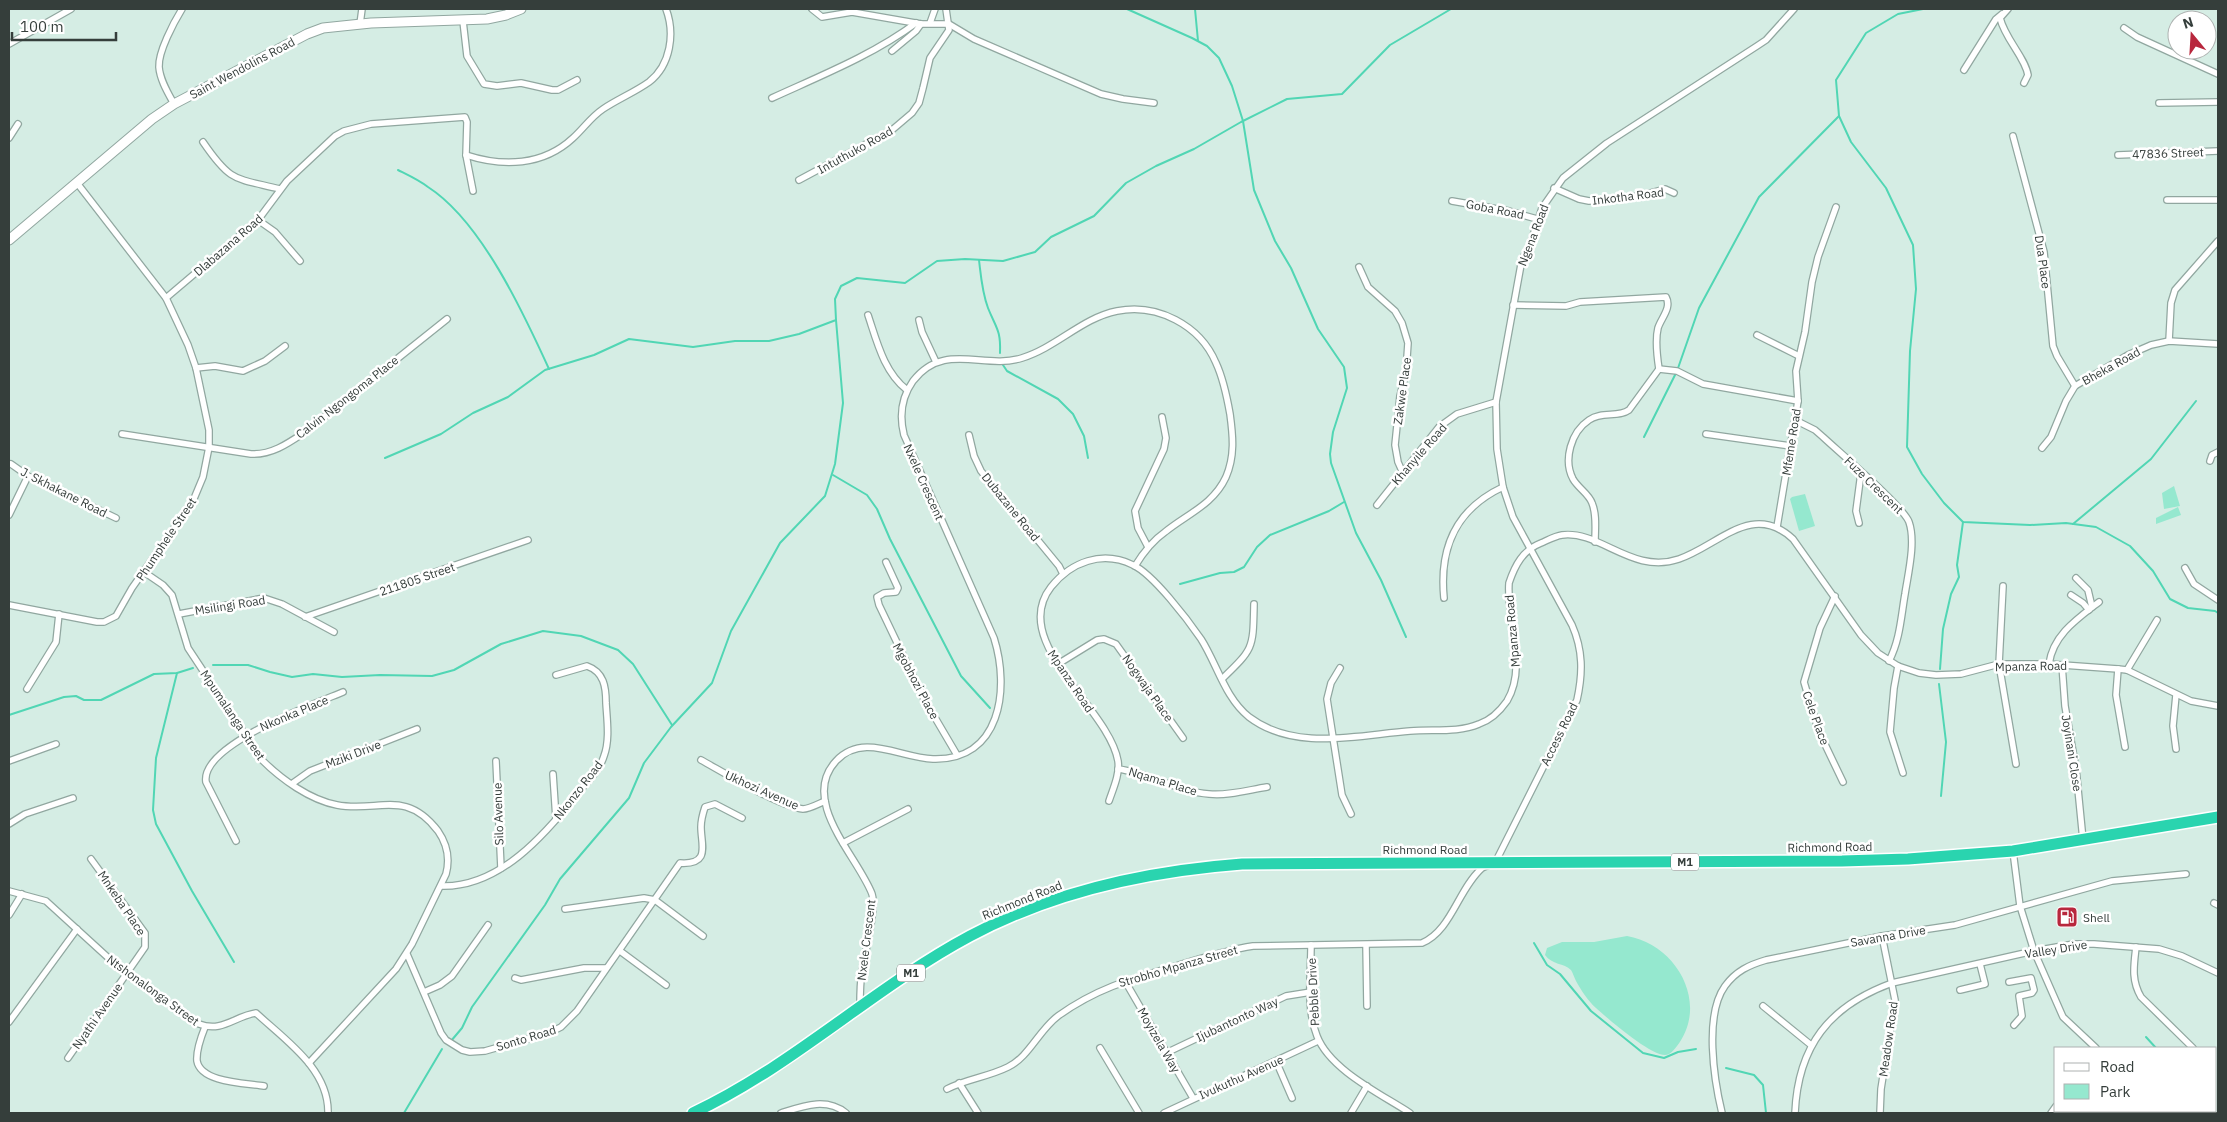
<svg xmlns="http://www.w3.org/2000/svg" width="2227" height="1122" viewBox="0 0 2227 1122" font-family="'IBM Plex Sans',sans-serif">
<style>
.green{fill:#95e8cf}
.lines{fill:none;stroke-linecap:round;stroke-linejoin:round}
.stream{stroke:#51d6b4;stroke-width:2}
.street-casing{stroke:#91a7a0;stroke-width:8}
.secondary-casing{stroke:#91a7a0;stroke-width:11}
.highway-casing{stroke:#fff;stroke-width:14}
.street{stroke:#fff;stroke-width:5.5}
.secondary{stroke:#fff;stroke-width:9}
.highway{stroke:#2ad4af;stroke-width:11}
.labels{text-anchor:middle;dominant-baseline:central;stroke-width:5;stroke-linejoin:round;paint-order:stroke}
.shield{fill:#fff;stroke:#727876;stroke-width:1}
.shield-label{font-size:11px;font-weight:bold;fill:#353e3b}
.street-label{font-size:12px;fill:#353e3b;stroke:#fff}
.poi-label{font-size:12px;fill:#353e3b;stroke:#fff;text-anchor:start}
</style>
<rect width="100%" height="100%" fill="#d5ede4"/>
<g class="green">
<path d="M2174,486l6,20 -16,3 -2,-16z"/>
<path d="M1805,494l10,32 -16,5 -9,-32 2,-2z"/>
<path d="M2178,507l3,8 -25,9v-6z"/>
<path d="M1627,936c49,8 83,67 50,110 -3,4 -7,9 -12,9 -15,0 -57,-36 -69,-47 -8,-7 -15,-18 -20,-27 -2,-4 -3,-8 -5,-11 -7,-7 -19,-5 -26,-15l2,-7 15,-6h32z"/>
</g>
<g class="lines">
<g class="stream">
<path d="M1127,9l65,29 15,8 12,12 13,28 11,35 11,69 21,51 16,27 27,61 26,38 3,21 -14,44 -3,22 1,9 25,70 25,47 25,57"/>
<path d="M1195,9l3,32"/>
<path d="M1923,9l-25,5 -32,19 -30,47 3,36 12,26 35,46 27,57 3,44 -6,62 -3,96 15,27 22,29 19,19 67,3 36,-2 30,4 34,19 23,25 17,28 18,9 27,3 3,2"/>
<path d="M398,170c10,5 21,10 30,17 53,34 95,125 121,182"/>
<path d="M979,260c2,17 3,32 9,48 8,20 13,22 12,45"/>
<path d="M1003,365l4,6 51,28 15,15 11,22 4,22"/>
<path d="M1644,437l33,-66 22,-63 60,-111 80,-81"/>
<path d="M385,458l56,-24 32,-21 35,-16 37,-27 49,-15 35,-16 64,8 42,-6h34l30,-7 37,-14 -1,-21 6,-13 16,-8 48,5 32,-22 28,-2 38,2 32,-9 16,-15 43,-21 32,-33 30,-17 38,-17 47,-27 46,-23 55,-5 48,-49 61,-36"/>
<path d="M833,475l34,20 10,14 13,30 71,137 29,32"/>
<path d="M2073,524l78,-65 45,-58"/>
<path d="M1180,584l40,-11 14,-1 10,-5 13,-20 13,-12 59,-24 15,-9"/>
<path d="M213,665h35l22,7 22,5 21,-3 29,3 38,-2 52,1 22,-6 47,-26 42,-13 38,5 37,14 15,14 39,61"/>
<path d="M1940,669l3,-40 8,-35 8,-17 -2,-12 6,-43"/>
<path d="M177,673l-21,85 -3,52 3,14 36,67 42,71"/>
<path d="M1939,684l7,58 -5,54"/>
<path d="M9,715l55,-18 12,-1 8,4h17l53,-26 23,-1 16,-5"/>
<path d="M1534,943l13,22 13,9 31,37 52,42 21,5 14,-6 18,-3"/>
<path d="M2146,1037l10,11"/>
<path d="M451,1041l11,-13 10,-21 73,-102 15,-26 69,-81 15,-35 27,-36 41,-44 19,-52 49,-88 45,-47 10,-32 8,-61 -7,-83"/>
<path d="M1726,1068l28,7 9,10 3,28"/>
<path d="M2209,1111l3,2"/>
<path d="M404,1113l38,-64"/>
</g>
<g class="street-casing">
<g id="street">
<path d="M812,9l10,8 30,-5 69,12h28l25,15 127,55 22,5 31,4"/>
<path d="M2008,9l-8,9c5,21 25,39 28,57l-4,8"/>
<path d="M463,21l4,35 17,28 13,2 24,-3 31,7h6l19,-10"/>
<path d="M930,23l5,-14"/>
<path d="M360,24l2,-15"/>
<path d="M2124,28l13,9 81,37"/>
<path d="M9,44l62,-35"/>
<path d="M892,51l24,-20 5,-7"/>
<path d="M1964,70l32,-51 6,-5"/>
<path d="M772,98c48,-22 101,-43 144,-75"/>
<path d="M2159,103l59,-1"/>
<path d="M174,104c-6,-11 -14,-24 -15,-37 -1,-15 15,-45 23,-58"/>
<path d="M2013,136l31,116 9,94 4,10 18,30"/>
<path d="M9,138l9,-14"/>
<path d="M203,142c28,41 32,36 77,47"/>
<path d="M466,155c37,12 77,11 107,-17 11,-10 18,-21 30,-29 15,-10 32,-17 46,-27 22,-17 26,-49 17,-73"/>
<path d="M2118,155l100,-4"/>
<path d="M799,180l93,-50 20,-17 7,-10 4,-15 7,-30 19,-28 -3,-21"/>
<path d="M1554,188l25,11 10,2 50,-5 26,-7 9,4"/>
<path d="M2167,200h51"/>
<path d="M1452,201l57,10 28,8"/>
<path d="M258,220l17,12 25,29"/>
<path d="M1359,267l9,20 27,24 7,12 6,20 -2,29 -6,24 -5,49 3,17 4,9"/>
<path d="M166,298l92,-78 29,-39 48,-45 9,-5 27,-7 94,-7 2,5 -1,33 7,36"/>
<path d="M1513,305l53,1 14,-4 86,-5c6,11 -5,21 -8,31 -3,12 -1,28 1,41"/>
<path d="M868,315c9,27 16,57 39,75"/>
<path d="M919,320l3,12 14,30"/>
<path d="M1757,335l42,21"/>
<path d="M2169,341l2,-38 4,-13 43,-49"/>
<path d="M196,368l19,-2 28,5 22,-10 20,-15"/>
<path d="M1795,420l20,10 8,7c16,15 81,70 86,85 7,20 -1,52 -4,72 -4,23 -5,46 -16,67"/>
<path d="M122,434l129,20c22,1 39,-12 57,-24l139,-111"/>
<path d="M1706,434l85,12"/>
<path d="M969,435l5,21 7,15 78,95 4,8"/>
<path d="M2042,448l9,-11 15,-36 9,-15 53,-31 23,-10 18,-4 49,3"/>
<path d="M2210,461l2,-6 6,-3"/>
<path d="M11,464l17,12 88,42"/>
<path d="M1377,505l62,-78 18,-13 39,-12"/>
<path d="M9,515l19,-39"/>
<path d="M1859,523l-3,-12 5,-38"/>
<path d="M1777,527l21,-126 -2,-30 9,-39 7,-50 6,-25 18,-50"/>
<path d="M1595,542c0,-13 2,-27 -3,-39 -3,-9 -14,-15 -19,-24 -10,-19 -2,-47 16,-59 13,-9 29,-2 40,-10l30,-41 18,2 26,13 95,17"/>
<path d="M1148,547l-10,-19 -3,-17 29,-62 2,-11 -4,-21"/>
<path d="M886,562l12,26 -2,4 -12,1 -7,4 2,8 45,94 33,56"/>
<path d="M2185,568l9,16 24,16"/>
<path d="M144,572l19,13 9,10 16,53 74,112c19,19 48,40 75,45 41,8 68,-17 101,26 9,13 12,28 8,43l-34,70 -16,25 -87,94"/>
<path d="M2076,578l12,12 4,17"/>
<path d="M2003,586l-4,78 17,100"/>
<path d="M2071,595l12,8 6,7"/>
<path d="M1835,596l-15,32 -16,54 15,50 24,50"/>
<path d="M1444,598c-5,-51 12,-89 59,-111"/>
<path d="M9,605l88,17h7l12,-6 16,-28 61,-87 10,-24 6,-30v-17l-13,-62 -8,-23 -22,-47 -89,-115"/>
<path d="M179,614l85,-16 18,6 52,28"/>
<path d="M305,617l223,-77"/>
<path d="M1058,664l39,-24 7,-1 12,5 67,94"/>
<path d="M2049,664c4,-29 28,-45 50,-62"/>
<path d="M2062,665l3,41 11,63 7,71"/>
<path d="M1898,666l-4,22 -4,44 13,41"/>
<path d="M1340,668l-9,15 -4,16 15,96 9,19"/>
<path d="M2118,669l-2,26 9,52"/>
<path d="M2127,670l30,-50"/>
<path d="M1222,679c32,-31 31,-30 32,-75"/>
<path d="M27,689l29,-47 3,-28"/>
<path d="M2176,749l-3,-23 3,-31"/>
<path d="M701,760c22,12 79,47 102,49 6,0 15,-5 22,-8"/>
<path d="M9,761l47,-17"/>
<path d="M496,761l5,107"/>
<path d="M1118,769c31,4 61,23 91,25 19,2 39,-4 58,-7"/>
<path d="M553,774l3,45"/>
<path d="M293,783l17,-12 107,-42"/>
<path d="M1109,801c4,-12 11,-27 9,-40 -9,-53 -110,-119 -67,-174 20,-25 51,-37 82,-22 20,9 55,55 68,74 16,25 24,59 48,78 46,35 109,18 161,14 23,-2 48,2 69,-7 12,-4 21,-13 28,-23 21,-35 -1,-80 2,-118 6,-18 14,-33 32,-40 7,-3 14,-7 21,-8 38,-5 70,40 117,24 39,-13 73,-58 114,-20l68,96 17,18 20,13 21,7 17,2 25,-1 38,-10h50l69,5 9,1 64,31 27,5"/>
<path d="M9,824l16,-10 48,-16"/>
<path d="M236,841l-30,-59c-6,-37 108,-78 137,-90"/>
<path d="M843,843l65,-34"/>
<path d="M2013,851l7,55 14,45 29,66 33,31"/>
<path d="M441,886c58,2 104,-51 137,-93 9,-11 22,-23 26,-37 6,-16 3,-36 2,-53 0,-16 -2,-31 -19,-37l-31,9"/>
<path d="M9,891l37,10 80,73 73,50c23,9 36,-8 57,-11 29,27 73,56 72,100"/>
<path d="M2214,903l4,2"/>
<path d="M565,909l79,-11 11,2 48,36"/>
<path d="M9,915l13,-21"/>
<path d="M1311,945c0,29 -5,64 6,91 13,34 64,58 93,77"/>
<path d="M1366,945l1,61"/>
<path d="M2136,947c-2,18 -5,33 5,50l52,51"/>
<path d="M620,951l46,34"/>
<path d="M407,954l34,79 5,7 16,10 8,2 15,-1 64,-18 12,-6 16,-16 103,-148c31,2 21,-18 21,-36 0,-7 2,-14 4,-20l10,-3 27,14"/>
<path d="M515,978l6,2 63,-12h22"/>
<path d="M1125,981l68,117"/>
<path d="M2009,982l22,-4 3,12 -2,3 -13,3 3,20 -8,9"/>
<path d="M1960,990l25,-6 -5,-20"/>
<path d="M424,992l16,-7 12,-9 36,-51"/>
<path d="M860,1006c0,-11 0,-23 2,-34 2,-17 15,-64 10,-78 -14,-37 -73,-93 -36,-133 27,-29 64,-3 97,-2 68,2 77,-70 61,-121l-90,-203c-5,-20 -3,-37 9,-54 31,-40 70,-11 109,-23 35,-11 60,-40 95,-47 40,-8 83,14 99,52 7,15 11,34 14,51 3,22 5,42 -4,63 -13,28 -39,37 -61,55 -13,9 -22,21 -30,34"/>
<path d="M1763,1006l48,39"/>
<path d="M9,1022l68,-93"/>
<path d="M205,1027c-4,10 -9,23 -8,34 4,22 49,22 67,25"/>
<path d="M1100,1048l39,65"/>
<path d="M1166,1053l120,-57 25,-4"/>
<path d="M68,1058l77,-111v-14l-54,-74"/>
<path d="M1276,1061l16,37"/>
<path d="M959,1083l19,30"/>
<path d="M947,1089c19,-10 41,-12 61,-22 21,-10 31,-37 50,-51 39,-28 73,-37 118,-50 26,-8 51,-16 77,-20l169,-3c29,-12 36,-53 59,-74 3,-3 10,-4 14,-6l82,-163c6,-27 6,-50 -5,-75l-59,-108 -10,-30 -6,-38 -1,-47 26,-143 7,-11 13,-40 21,-30 44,-35 150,-97 9,-6 28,-31"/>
<path d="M2076,1111l1,2"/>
<path d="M2166,1111l2,2"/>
<path d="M781,1113c22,-7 45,-16 65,0"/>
<path d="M1164,1113l154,-72"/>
<path d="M1351,1113l16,-27"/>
<path d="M1722,1113c-8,-33 -18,-98 3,-127 11,-15 24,-21 41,-26l116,-24 73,-11 157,-44 74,-7"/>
<path d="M1795,1113c3,-67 34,-107 97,-130l142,-32 40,-7h20l65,5 23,7 36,17"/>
<path d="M1880,1113l1,-24 14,-89 -13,-64"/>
<path d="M2051,1113l5,-7"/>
<path d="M2139,1113v-2"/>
</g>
</g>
<g class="secondary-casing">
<path id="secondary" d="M9,240l143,-121 22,-15 133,-70 16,-6 48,-5 116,-4 19,-4 15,-6"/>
</g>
<g class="highway-casing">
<path id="highway" d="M693,1113c100,-47 180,-125 277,-177 84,-45 178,-65 272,-72l600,-3 66,-2 105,-8 205,-34"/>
</g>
<use href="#street" class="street"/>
<use href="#secondary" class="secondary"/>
<use href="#highway" class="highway"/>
</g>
<defs>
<g id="fuel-square" transform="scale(1.125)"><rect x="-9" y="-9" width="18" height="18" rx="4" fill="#b8273d" stroke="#fff"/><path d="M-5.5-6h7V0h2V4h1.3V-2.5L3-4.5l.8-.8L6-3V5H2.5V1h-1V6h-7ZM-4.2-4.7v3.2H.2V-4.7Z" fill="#fff"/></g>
</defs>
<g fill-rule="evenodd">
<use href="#fuel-square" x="2067" y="917"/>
</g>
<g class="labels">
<g class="shield">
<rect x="1671" y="853.5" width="28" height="17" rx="4"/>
<rect x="897" y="964.5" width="28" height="17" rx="4"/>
</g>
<g class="shield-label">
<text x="1685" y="862">M1</text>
<text x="911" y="973">M1</text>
</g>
<g class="street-label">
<text transform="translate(242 68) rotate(-28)">Saint Wendolins Road</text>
<text transform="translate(855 150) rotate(-29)">Intuthuko Road</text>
<text transform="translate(2168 153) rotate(-2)">47836 Street</text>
<text transform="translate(1628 196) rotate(-7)">Inkotha Road</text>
<text transform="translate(1495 209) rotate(11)">Goba Road</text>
<text transform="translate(1533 235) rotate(-69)">Ngena Road</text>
<text transform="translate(228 245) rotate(-41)">Dlabazana Road</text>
<text transform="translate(2043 262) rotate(82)">Dua Place</text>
<text transform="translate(2111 366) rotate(-29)">Bheka Road</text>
<text transform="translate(1402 391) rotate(-82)">Zakwe Place</text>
<text transform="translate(347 397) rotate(-38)">Calvin Ngongoma Place</text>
<text transform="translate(1791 442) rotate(-81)">Mfeme Road</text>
<text transform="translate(1419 454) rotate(-49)">Khanyile Road</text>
<text transform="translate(924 482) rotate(66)">Nxele Crescent</text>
<text transform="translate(1874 485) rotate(44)">Fuze Crescent</text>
<text transform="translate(64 492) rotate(27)">J. Skhakane Road</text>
<text transform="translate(1011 507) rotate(51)">Dubazane Road</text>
<text transform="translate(166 539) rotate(-56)">Phumphele Street</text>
<text transform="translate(417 579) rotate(-19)">211805 Street</text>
<text transform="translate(230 605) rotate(-9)">Msilingi Road</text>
<text transform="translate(1512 631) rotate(-95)">Mpanza Road</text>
<text transform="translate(2031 666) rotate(-1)">Mpanza Road</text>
<text transform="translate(916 681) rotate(62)">Mgobhozi Place</text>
<text transform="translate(1071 681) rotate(56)">Mpanza Road</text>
<text transform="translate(1148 688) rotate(55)">Nogwaja Place</text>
<text transform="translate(294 713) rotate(-23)">Nkonka Place</text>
<text transform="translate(233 715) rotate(56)">Mpumalanga Street</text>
<text transform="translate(1816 718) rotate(70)">Cele Place</text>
<text transform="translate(1559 734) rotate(-64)">Access Road</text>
<text transform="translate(2072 753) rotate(81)">Joyinani Close</text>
<text transform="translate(353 754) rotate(-21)">Mziki Drive</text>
<text transform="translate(1163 781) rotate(17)">Nqama Place</text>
<text transform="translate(578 790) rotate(-52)">Nkonzo Road</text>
<text transform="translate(762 790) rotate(24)">Ukhozi Avenue</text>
<text transform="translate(498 814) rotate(-92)">Silo Avenue</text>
<text transform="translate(1830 847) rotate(-1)">Richmond Road</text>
<text x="1425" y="849">Richmond Road</text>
<text transform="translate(1022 900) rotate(-22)">Richmond Road</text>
<text transform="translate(122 903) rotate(56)">Mnkeba Place</text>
<text transform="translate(1888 936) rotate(-10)">Savanna Drive</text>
<text transform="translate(866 940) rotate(-83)">Nxele Crescent</text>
<text transform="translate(2056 949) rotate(-9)">Valley Drive</text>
<text transform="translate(1178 966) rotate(-16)">Strobho Mpanza Street</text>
<text transform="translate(153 990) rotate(36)">Ntshonalonga Street</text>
<text transform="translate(1313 992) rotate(-93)">Pebble Drive</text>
<text transform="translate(97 1016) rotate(-55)">Nyathi Avenue</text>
<text transform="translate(1237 1019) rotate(-25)">Ijubantonto Way</text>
<text transform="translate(526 1038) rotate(-17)">Sonto Road</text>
<text transform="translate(1888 1039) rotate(-82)">Meadow Road</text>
<text transform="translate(1159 1040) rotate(60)">Moyizela Way</text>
<text transform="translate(1241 1077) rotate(-24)">Ivukuthu Avenue</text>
</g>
<g class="poi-label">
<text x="2083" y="917">Shell</text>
</g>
</g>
<rect width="2227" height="1122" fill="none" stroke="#353e3b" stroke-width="20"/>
<rect x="2054" y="1047" width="162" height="65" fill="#ffffff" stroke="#aeb2b1"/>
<rect x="2064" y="1063" width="25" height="8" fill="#ffffff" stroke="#aeb2b1"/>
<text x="2100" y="1072" font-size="15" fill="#353e3b">Road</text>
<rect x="2064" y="1084" width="25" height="15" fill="#95e8cf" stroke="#aeb2b1"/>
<text x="2100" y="1097" font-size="15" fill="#353e3b">Park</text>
<g transform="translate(2192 35) rotate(342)"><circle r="24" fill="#ffffff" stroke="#aeb2b1"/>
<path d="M0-4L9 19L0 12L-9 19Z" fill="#b8273d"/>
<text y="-8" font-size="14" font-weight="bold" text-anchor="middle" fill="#353e3b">N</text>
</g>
<path d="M12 32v8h104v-8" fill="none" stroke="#353e3b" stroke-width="2.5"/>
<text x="20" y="32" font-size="15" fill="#353e3b" stroke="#ffffff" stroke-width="4" paint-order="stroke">100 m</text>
</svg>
